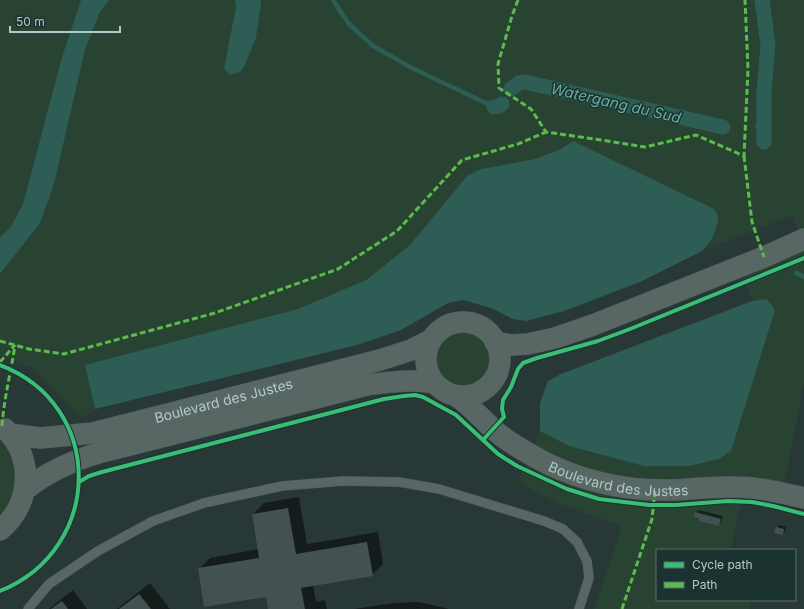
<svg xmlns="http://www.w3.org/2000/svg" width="804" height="609" viewBox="0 0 804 609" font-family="Inter,sans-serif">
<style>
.green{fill:#294332}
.water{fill:#2e5d56}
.shadow{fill:#0007}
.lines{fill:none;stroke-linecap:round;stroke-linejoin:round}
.stream{stroke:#2e5d56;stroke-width:4.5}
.canal{stroke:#2e5d56;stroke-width:15}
.building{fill:#435150}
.service-casing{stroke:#485452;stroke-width:10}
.tertiary-casing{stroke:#485452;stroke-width:22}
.service{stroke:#586664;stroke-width:9}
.tertiary{stroke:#586664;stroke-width:21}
.quiet{stroke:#5cbc4b;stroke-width:3;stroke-dasharray:6 3;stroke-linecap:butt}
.cycleway-casing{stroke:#1b3330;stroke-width:6}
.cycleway{stroke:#3abd76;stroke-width:4}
.labels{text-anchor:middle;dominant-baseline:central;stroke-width:3;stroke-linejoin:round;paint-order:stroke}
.street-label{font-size:14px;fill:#b1cac7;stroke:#1b3330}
.water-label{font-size:15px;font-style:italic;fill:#67aca1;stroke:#1b3330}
</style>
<rect width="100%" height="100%" fill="#283836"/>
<g class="green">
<path d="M0,0h81l-19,57 -39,147 -13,24 -10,9z"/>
<path d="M109,0h126l1,7 -12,61 32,-30 5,-38h543v384l-20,101 -39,-5 -14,70h-74v50h94l-2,9h-155l28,-83c-36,-12 -73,-24 -104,-45l22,-50 29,15 198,-147 -15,2 -8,-24 60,-27 -11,-35 -91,36 10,-12 2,-7 -141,-91 -12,8 -26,10 -54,10 -14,7 -57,69 -44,35 -68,29 -213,56 10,44 -14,9 -50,-51 -31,-12v-81l40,-52 14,-38 31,-134 15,-38z"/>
<circle cx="463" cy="360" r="29"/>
<path d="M0,440c19,22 19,53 0,75z"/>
</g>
<g class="water">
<path d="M81,0h28l-9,12 -15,38 -31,134 -14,39 -40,51v-37l10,-9 13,-24 39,-147z"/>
<path d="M235,0h26v3l-5,35 -12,29 -4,5 -10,3 -6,-7 12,-61z"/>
<path d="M573,141l141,68 4,7v6l-6,17 -10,12 -62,31 -76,29 -38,10 -13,-2 -22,-11 -28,-8 -15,3 -47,27 -44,15 -262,64 -10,-44 213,-56 68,-29 44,-35 57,-69 14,-7 54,-10 26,-10z"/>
<path d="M767,299l8,11 -44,141 -12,8 -30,7h-45l-75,-20 -29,-15v-28l8,-22 13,-7 191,-73z"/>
</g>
<g class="shadow">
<path d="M299,497l8,47 71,-12 5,32 -11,11 -59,10 3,17 9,-2 2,9h-58l-2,-13 -68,-27 11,-11 49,-9 -6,-35 11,-11z"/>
<path d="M699,510l24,6 -2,7 -3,2 -22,-13z"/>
<path d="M779,525l7,2 -1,4 -3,3 -5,-6z"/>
<path d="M150,583l20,26h-53z"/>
<path d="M73,590l14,19h-38z"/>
<path d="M419,602l30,7h-95l39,-6z"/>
</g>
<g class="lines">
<g class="stream">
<path d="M333,0l16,24 24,22 39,22 82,39"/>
<path d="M757,127h6"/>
<path d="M796,273l8,4"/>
</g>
<g class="canal">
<path d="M762,0l6,45 -4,46v51"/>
<path d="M511,89l8,-6 6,-1 198,45"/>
<path d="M494,107l5,-1 3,-2"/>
</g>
</g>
<g class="building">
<path d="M288,508l8,46 71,-12 6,34 -72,12 4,21h-37l-2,-12 -62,10 -6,-39 61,-10 -7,-44z"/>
<path d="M695,512l26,7 -2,7 -20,-5v-3l-5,-1z"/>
<path d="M776,527l8,2 -1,6 -9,-2z"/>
<path d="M139,594l12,15h-32z"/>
<path d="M62,601l6,8h-17z"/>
</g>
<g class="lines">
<g class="service-casing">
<path id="service" d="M28,609l21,-25 49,-33 55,-30 51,-18 78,-17 61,-5 56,1 40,7 105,32 19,8 14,13 10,19 2,17 -10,31"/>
</g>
<g class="tertiary-casing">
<g id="tertiary">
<circle cx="463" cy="359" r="37"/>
<path d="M495,342l16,3 17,-1 27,-6 38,-13 171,-68 40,-18"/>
<path id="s1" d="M456,396c16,10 28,26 43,38 15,12 32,21 49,30 36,17 76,26 115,26 24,0 48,-4 72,-3 24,0 46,6 69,11"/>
<path id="s2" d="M10,434l30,4 53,-5 287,-73 31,-10 20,-10"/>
<path d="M25,490c23,-19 49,-30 77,-38l265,-67c23,-3 44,-6 67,-2"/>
<path d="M0,530c32,-26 34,-73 5,-101"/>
</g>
</g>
<use href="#service" class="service"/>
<use href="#tertiary" class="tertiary"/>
<g class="quiet">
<path d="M518,0l-6,16 -14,48 1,24 32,21 15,23 55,8 44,7 51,-12 48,21 4,-87 -3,-69"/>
<path d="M744,156l8,66 12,35"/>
<path d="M0,341l29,8 35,5 151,-41 123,-44 59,-38 65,-71 56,-16 28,-12"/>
<path d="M0,362l15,-17"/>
<path d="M2,426c2,-28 9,-54 13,-81"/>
<path d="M622,609l30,-90 3,-29"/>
</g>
<g class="cycleway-casing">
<g id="cycleway">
<path d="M0,365c106,40 104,184 0,226"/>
<path d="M483,440l21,-23 -2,-8 1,-9 8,-13 7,-18 5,-6 14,-5 61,-17 32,-12 174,-71"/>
<path d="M79,482l10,-6 13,-4 282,-73 20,-3 11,-1 8,2 33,18 42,39 19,12 50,23 32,10 50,6h27l52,-4 24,1 21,4 31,8"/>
</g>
</g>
<use href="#cycleway" class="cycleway"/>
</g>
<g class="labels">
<g class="street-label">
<text stroke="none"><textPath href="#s2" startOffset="218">Boulevard des Justes</textPath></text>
<text stroke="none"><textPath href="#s1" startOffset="188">Boulevard des Justes</textPath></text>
</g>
<g class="water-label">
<text transform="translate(616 103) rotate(13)">Watergang du Sud</text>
</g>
</g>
<rect x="656" y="549" width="140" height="52" fill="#1b3330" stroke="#576f6c"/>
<rect x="664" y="562" width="20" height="6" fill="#3abd76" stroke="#576f6c"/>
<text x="692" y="569" font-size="12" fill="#b1cac7">Cycle path</text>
<rect x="664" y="582" width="20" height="6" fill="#5cbc4b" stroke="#576f6c"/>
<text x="692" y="589" font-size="12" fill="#b1cac7">Path</text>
<path d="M10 26v6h110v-6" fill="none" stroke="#b1cac7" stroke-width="2"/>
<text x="16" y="26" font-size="12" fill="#b1cac7" stroke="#1b3330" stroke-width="3" paint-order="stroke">50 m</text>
</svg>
